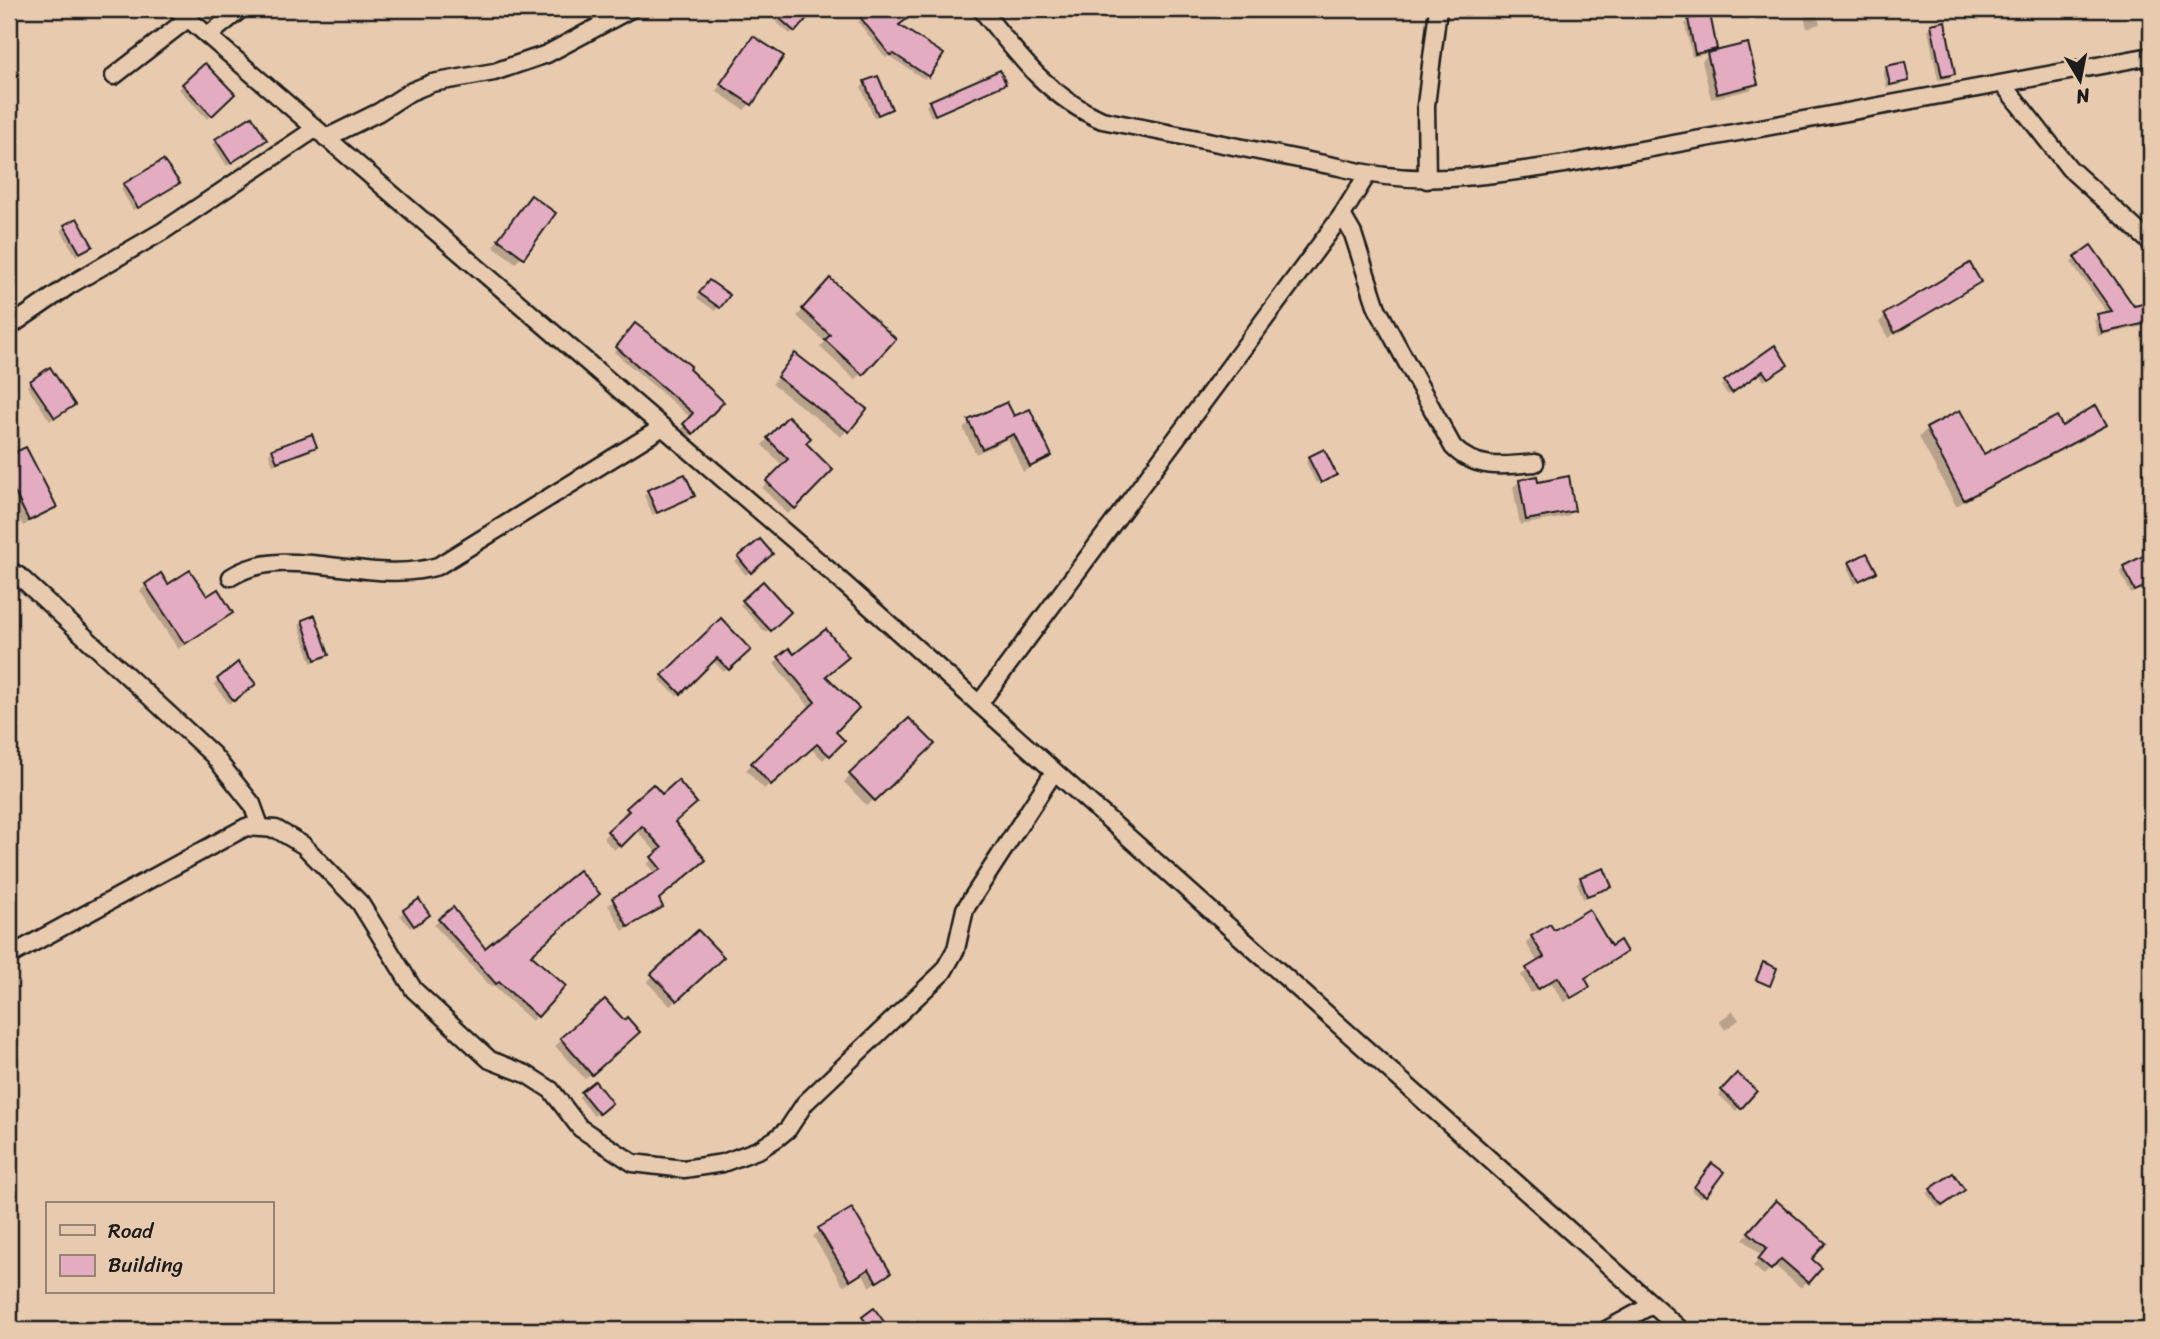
<svg xmlns="http://www.w3.org/2000/svg" width="2160" height="1339" viewBox="0 0 2160 1339" font-family="Sriracha,sans-serif">
<style>
.shadow{fill:#0003}
.building{fill:#e4acc1;stroke:#1c1c1c;stroke-width:2}
.lines{fill:none;stroke-linecap:round;stroke-linejoin:round}
.street-casing{stroke:#1c1c1c;stroke-width:21}
.street{stroke:#e8cbaf;stroke-width:16}
</style>
<rect width="100%" height="100%" fill="#e8cbaf"/>
<filter id="ink" filterUnits="userSpaceOnUse"><feTurbulence type="fractalNoise" baseFrequency=".0143" numOctaves="2"/><feDisplacementMap in="SourceGraphic" scale="14" xChannelSelector="R" yChannelSelector="G"/><feConvolveMatrix kernelMatrix="1 2 1 2 8 2 1 2 1" color-interpolation-filters="sRGB"/></filter>
<g filter="url(#ink)">
<g class="shadow">
<path d="M783,9h30l-23,25 -17,-15z"/>
<path d="M874,9h44l-21,17 30,50 -3,3 -35,-23 -3,2 -28,-36z"/>
<path d="M1802,9h14l4,15 -13,4z"/>
<path d="M1689,20l26,29 -6,5 47,30 -6,6 -39,9 -9,-38 8,-8 -18,4 -7,-33z"/>
<path d="M1932,26l21,48 -3,4 -12,2 -10,-50z"/>
<path d="M753,38l-3,66 -6,6 -28,-19z"/>
<path d="M204,65l29,29 -26,25 -28,-30z"/>
<path d="M1887,67l20,13 -20,8 -4,-17z"/>
<path d="M877,78l13,31 -16,9 -13,-31z"/>
<path d="M1003,83l-72,34 -5,-11 4,-4z"/>
<path d="M2151,139v62l-7,-55z"/>
<path d="M265,140l-38,26 -14,-22 4,-3z"/>
<path d="M178,183l-45,27 -12,-21 3,-4z"/>
<path d="M531,197l23,17 -38,49 -23,-17z"/>
<path d="M65,226l26,20 -15,10 -15,-26z"/>
<path d="M9,230l10,15 -10,10z"/>
<path d="M2090,247l43,61 17,-4v21l-52,11 -4,-16 14,-6 -37,-52z"/>
<path d="M830,281l64,58 -39,41 -35,-33 5,-5 -28,-26z"/>
<path d="M1979,281l-91,57 -9,-16 6,-6z"/>
<path d="M706,286l22,9 -13,16 -18,-13z"/>
<path d="M631,329l56,41 34,32 -32,35 -8,-8 10,-11 -77,-66z"/>
<path d="M1774,347l8,21 -18,13 -5,-8 -31,22 -7,-9z"/>
<path d="M789,362l76,47 -24,28 -69,-53z"/>
<path d="M31,382l38,26 -19,13 -23,-35z"/>
<path d="M788,418l16,25 27,27 -43,44 -26,-26 21,-22 -21,-21z"/>
<path d="M1013,419l37,37 -27,16 -15,-33 -32,15 -13,-26 7,-6z"/>
<path d="M2105,424l-8,8 -141,74 -37,-69 8,-8 56,28 78,-29z"/>
<path d="M311,436l4,11 -4,4 -38,14 -4,-11 3,-3z"/>
<path d="M25,449l30,58 -32,19 -14,-27v-42z"/>
<path d="M1309,458l24,17 -17,8 -10,-21z"/>
<path d="M1520,481l16,3 37,27 -6,6 -47,8 -7,-38z"/>
<path d="M648,492l45,4 -40,19 -9,-19z"/>
<path d="M760,541l11,13 -25,21 -11,-13z"/>
<path d="M2148,555l3,7v22l-20,10 -11,-23z"/>
<path d="M1851,563l24,9 -20,12 -8,-17z"/>
<path d="M762,584l27,28 -23,21 -26,-28z"/>
<path d="M146,585l22,1 39,12 24,15 -53,36 -38,-58z"/>
<path d="M721,620l28,30 -25,22 -12,-12 -35,36 -17,-16z"/>
<path d="M303,622l24,33 -4,4 -12,4 -12,-38z"/>
<path d="M779,658l45,18 10,56 9,9 -20,19 -13,-12 -46,41 -18,-19 65,-61 -37,-45z"/>
<path d="M238,665l12,23 -21,16 -15,-20z"/>
<path d="M909,720l24,24 -66,62 -23,-24z"/>
<path d="M628,809l45,14 -16,77 4,7 -38,24 -15,-26 48,-31 -9,-10 11,-10 -22,-24 -22,20 -11,-12 22,-21 -3,-3z"/>
<path d="M1581,879l29,8 -27,12 -6,-16z"/>
<path d="M452,910l32,40 45,5 34,31 -31,35 -39,-35 -2,1 -57,-62z"/>
<path d="M404,911l20,7 -14,10 -10,-13z"/>
<path d="M698,932l24,25 -52,49 -23,-24z"/>
<path d="M1553,932l57,16 15,4 -41,27 4,7 -24,17 -13,-21 -20,11 -10,-18 17,-12 -12,-20 6,-6z"/>
<path d="M1733,1011l6,9 -14,10 -6,-9z"/>
<path d="M632,1038l-47,41 -30,-33 7,-6z"/>
<path d="M1737,1075l18,16 -19,20 -17,-16z"/>
<path d="M582,1093l24,13 -12,10 -15,-19z"/>
<path d="M1708,1169l-3,25 -4,4 -10,-7z"/>
<path d="M1931,1190l28,3 -21,15 -11,-14z"/>
<path d="M1770,1208l49,60 -18,20 -27,-23 -10,10 -11,-9 9,-10 -19,-17z"/>
<path d="M851,1211l38,62 -19,14 -7,-13 -20,12 -30,-50z"/>
<path d="M1938,1325l11,5h-16z"/>
</g>
<g class="building">
<path d="M769,9h46l-20,23z"/>
<path d="M871,9h49l-21,16 45,29 -15,23 -35,-23 -4,1 -30,-38z"/>
<path d="M1710,14l7,35 -22,5 -7,-35z"/>
<path d="M1945,21l10,53 -13,3 -11,-53z"/>
<path d="M753,36l31,20 -32,49 -32,-21z"/>
<path d="M1748,43l10,41 -41,10 -10,-41z"/>
<path d="M1905,62l4,19 -19,4 -4,-19z"/>
<path d="M205,63l30,31 -23,22 -30,-32z"/>
<path d="M1000,70l6,14 -71,31 -6,-14z"/>
<path d="M878,76l14,33 -14,6 -14,-34z"/>
<path d="M252,116l15,24 -36,23 -16,-24z"/>
<path d="M163,160l17,23 -42,25 -15,-24z"/>
<path d="M531,195l25,18 -32,45 -26,-19z"/>
<path d="M77,218l16,28 -13,7 -16,-28z"/>
<path d="M2091,245l43,61 17,-4v20l-49,11 -5,-19 15,-3 -38,-54z"/>
<path d="M1970,263l11,19 -86,51 -11,-19z"/>
<path d="M830,278l66,61 -33,36 -38,-35 5,-5 -28,-26z"/>
<path d="M709,280l21,15 -10,13 -21,-15z"/>
<path d="M635,323l56,43 -2,3 35,33 -31,32 -10,-10 10,-11 -77,-66z"/>
<path d="M1775,345l13,20 -20,13 -5,-7 -31,22 -8,-12z"/>
<path d="M795,353l72,56 -18,23 -72,-55z"/>
<path d="M50,367l25,38 -20,13 -25,-37z"/>
<path d="M1007,402l7,14 16,-7 22,47 -22,11 -16,-33 -32,15 -14,-29z"/>
<path d="M2096,405l11,20 -143,75 -38,-72 34,-18 24,44 73,-38 5,10z"/>
<path d="M788,416l23,22 -5,5 27,27 -38,39 -29,-28 22,-22 -21,-21z"/>
<path d="M312,434l5,13 -40,15 -5,-13z"/>
<path d="M26,447l31,60 -28,14 -20,-40v-26z"/>
<path d="M1324,449l13,26 -16,8 -13,-26z"/>
<path d="M685,474l10,22 -38,17 -10,-23z"/>
<path d="M1537,476l1,6 31,-6 6,35 -49,9 -7,-40z"/>
<path d="M760,539l13,15 -22,19 -13,-16z"/>
<path d="M2151,552v32l-16,7 -12,-25z"/>
<path d="M1867,553l10,19 -18,9 -10,-19z"/>
<path d="M190,570l17,26 11,-7 15,24 -48,31 -40,-60 16,-11 7,11z"/>
<path d="M763,581l28,31 -20,19 -29,-31z"/>
<path d="M315,615l14,40 -14,5 -13,-40z"/>
<path d="M721,618l30,32 -22,20 -12,-12 -36,36 -19,-19z"/>
<path d="M826,629l23,28 -23,19 33,32 -23,24 9,9 -15,15 -13,-12 -46,41 -20,-22 64,-61 -37,-45 11,-9 5,6z"/>
<path d="M238,662l18,22 -22,17 -17,-22z"/>
<path d="M909,718l26,26 -60,57 -26,-27z"/>
<path d="M678,780l19,23 -22,19 31,38 -47,39 4,8 -35,20 -16,-29 49,-29 -10,-12 11,-9 -20,-22 -21,21 -14,-16 22,-20 -3,-3 27,-24 9,10z"/>
<path d="M1604,868l8,19 -25,9 -7,-19z"/>
<path d="M579,870l21,24 -69,61 35,31 -28,31 -39,-35 -3,2 -58,-65 15,-12 32,41z"/>
<path d="M419,899l11,16 -16,11 -11,-16z"/>
<path d="M1589,909l22,37 9,-6 7,12 -42,26 5,9 -19,11 -13,-21 -20,12 -12,-21 18,-11 -13,-21 19,-12 4,6z"/>
<path d="M698,930l26,27 -47,44 -26,-27z"/>
<path d="M1763,962l14,6 -7,18 -14,-6z"/>
<path d="M605,999l19,21 3,-3 13,15 -48,43 -32,-37z"/>
<path d="M1737,1073l20,18 -16,18 -20,-19z"/>
<path d="M595,1081l17,22 -13,11 -18,-22z"/>
<path d="M1712,1163l12,9 -18,24 -12,-9z"/>
<path d="M1953,1173l12,17 -23,16 -12,-17z"/>
<path d="M1776,1200l50,43 -14,16 10,9 -13,15 -28,-24 -10,11 -13,-11 9,-11 -19,-16z"/>
<path d="M852,1208l39,65 -14,9 -8,-13 -19,12 -32,-53z"/>
<path d="M874,1308l16,22h-18l-10,-13z"/>
</g>
<g class="lines">
<g class="street-casing">
<g id="street">
<path d="M177,9l654,563 850,758"/>
<path d="M981,9c36,45 67,88 121,111l237,47c76,21 149,9 226,-3l586,-108"/>
<path d="M209,35l32,-26"/>
<path d="M114,76l75,-58"/>
<path d="M2003,84l66,84 82,75"/>
<path d="M326,138l53,-26 31,-20 22,-9 62,-11 53,-18 84,-45"/>
<path d="M1427,180l-1,-75 12,-96"/>
<path d="M1342,215l11,19 24,74 76,139c22,23 52,19 82,16"/>
<path d="M9,327l61,-42 93,-54 152,-102"/>
<path d="M9,570l10,6 194,179 39,49 8,22"/>
<path d="M231,577c56,-36 139,10 207,-11l225,-139"/>
<path d="M979,704l363,-489 25,-40"/>
<path d="M9,956l237,-129 30,2 27,16 57,58 54,87 76,70 36,14 25,16 29,38 53,35 51,6 39,-6 37,-14 17,-11 11,-9 17,-26 138,-131 13,-23 9,-40 89,-137"/>
<path d="M1606,1330l46,-25"/>
</g>
</g>
<use href="#street" class="street"/>
</g>
</g>
<rect width="2160" height="1339" fill="none" stroke="#e8cbaf" stroke-width="35"/>
<rect x="18" y="18" width="2125" height="1304" fill="none" stroke="#1c1c1c" stroke-width="2.5" filter="url(#ink)"/>
<rect x="46" y="1202" width="228" height="91" fill="#e8cbaf" stroke="#968574" stroke-width="2"/>
<rect x="60" y="1225" width="35" height="10" fill="#e8cbaf" stroke="#968574" stroke-width="2"/>
<text x="108" y="1238" font-size="21" fill="#1c1c1c">Road</text>
<rect x="60" y="1255" width="35" height="21" fill="#e4acc1" stroke="#968574" stroke-width="2"/>
<text x="108" y="1272" font-size="21" fill="#1c1c1c">Building</text>
<g transform="translate(2080 80) rotate(170)" stroke="#e8cbaf" stroke-width="5" paint-order="stroke">
<path d="M0-5L12 26L0 18L-12 26Z" fill="#1c1c1c"/>
<text y="-10" font-size="19" font-weight="bold" text-anchor="middle" fill="#1c1c1c">N</text>
</g>
</svg>
